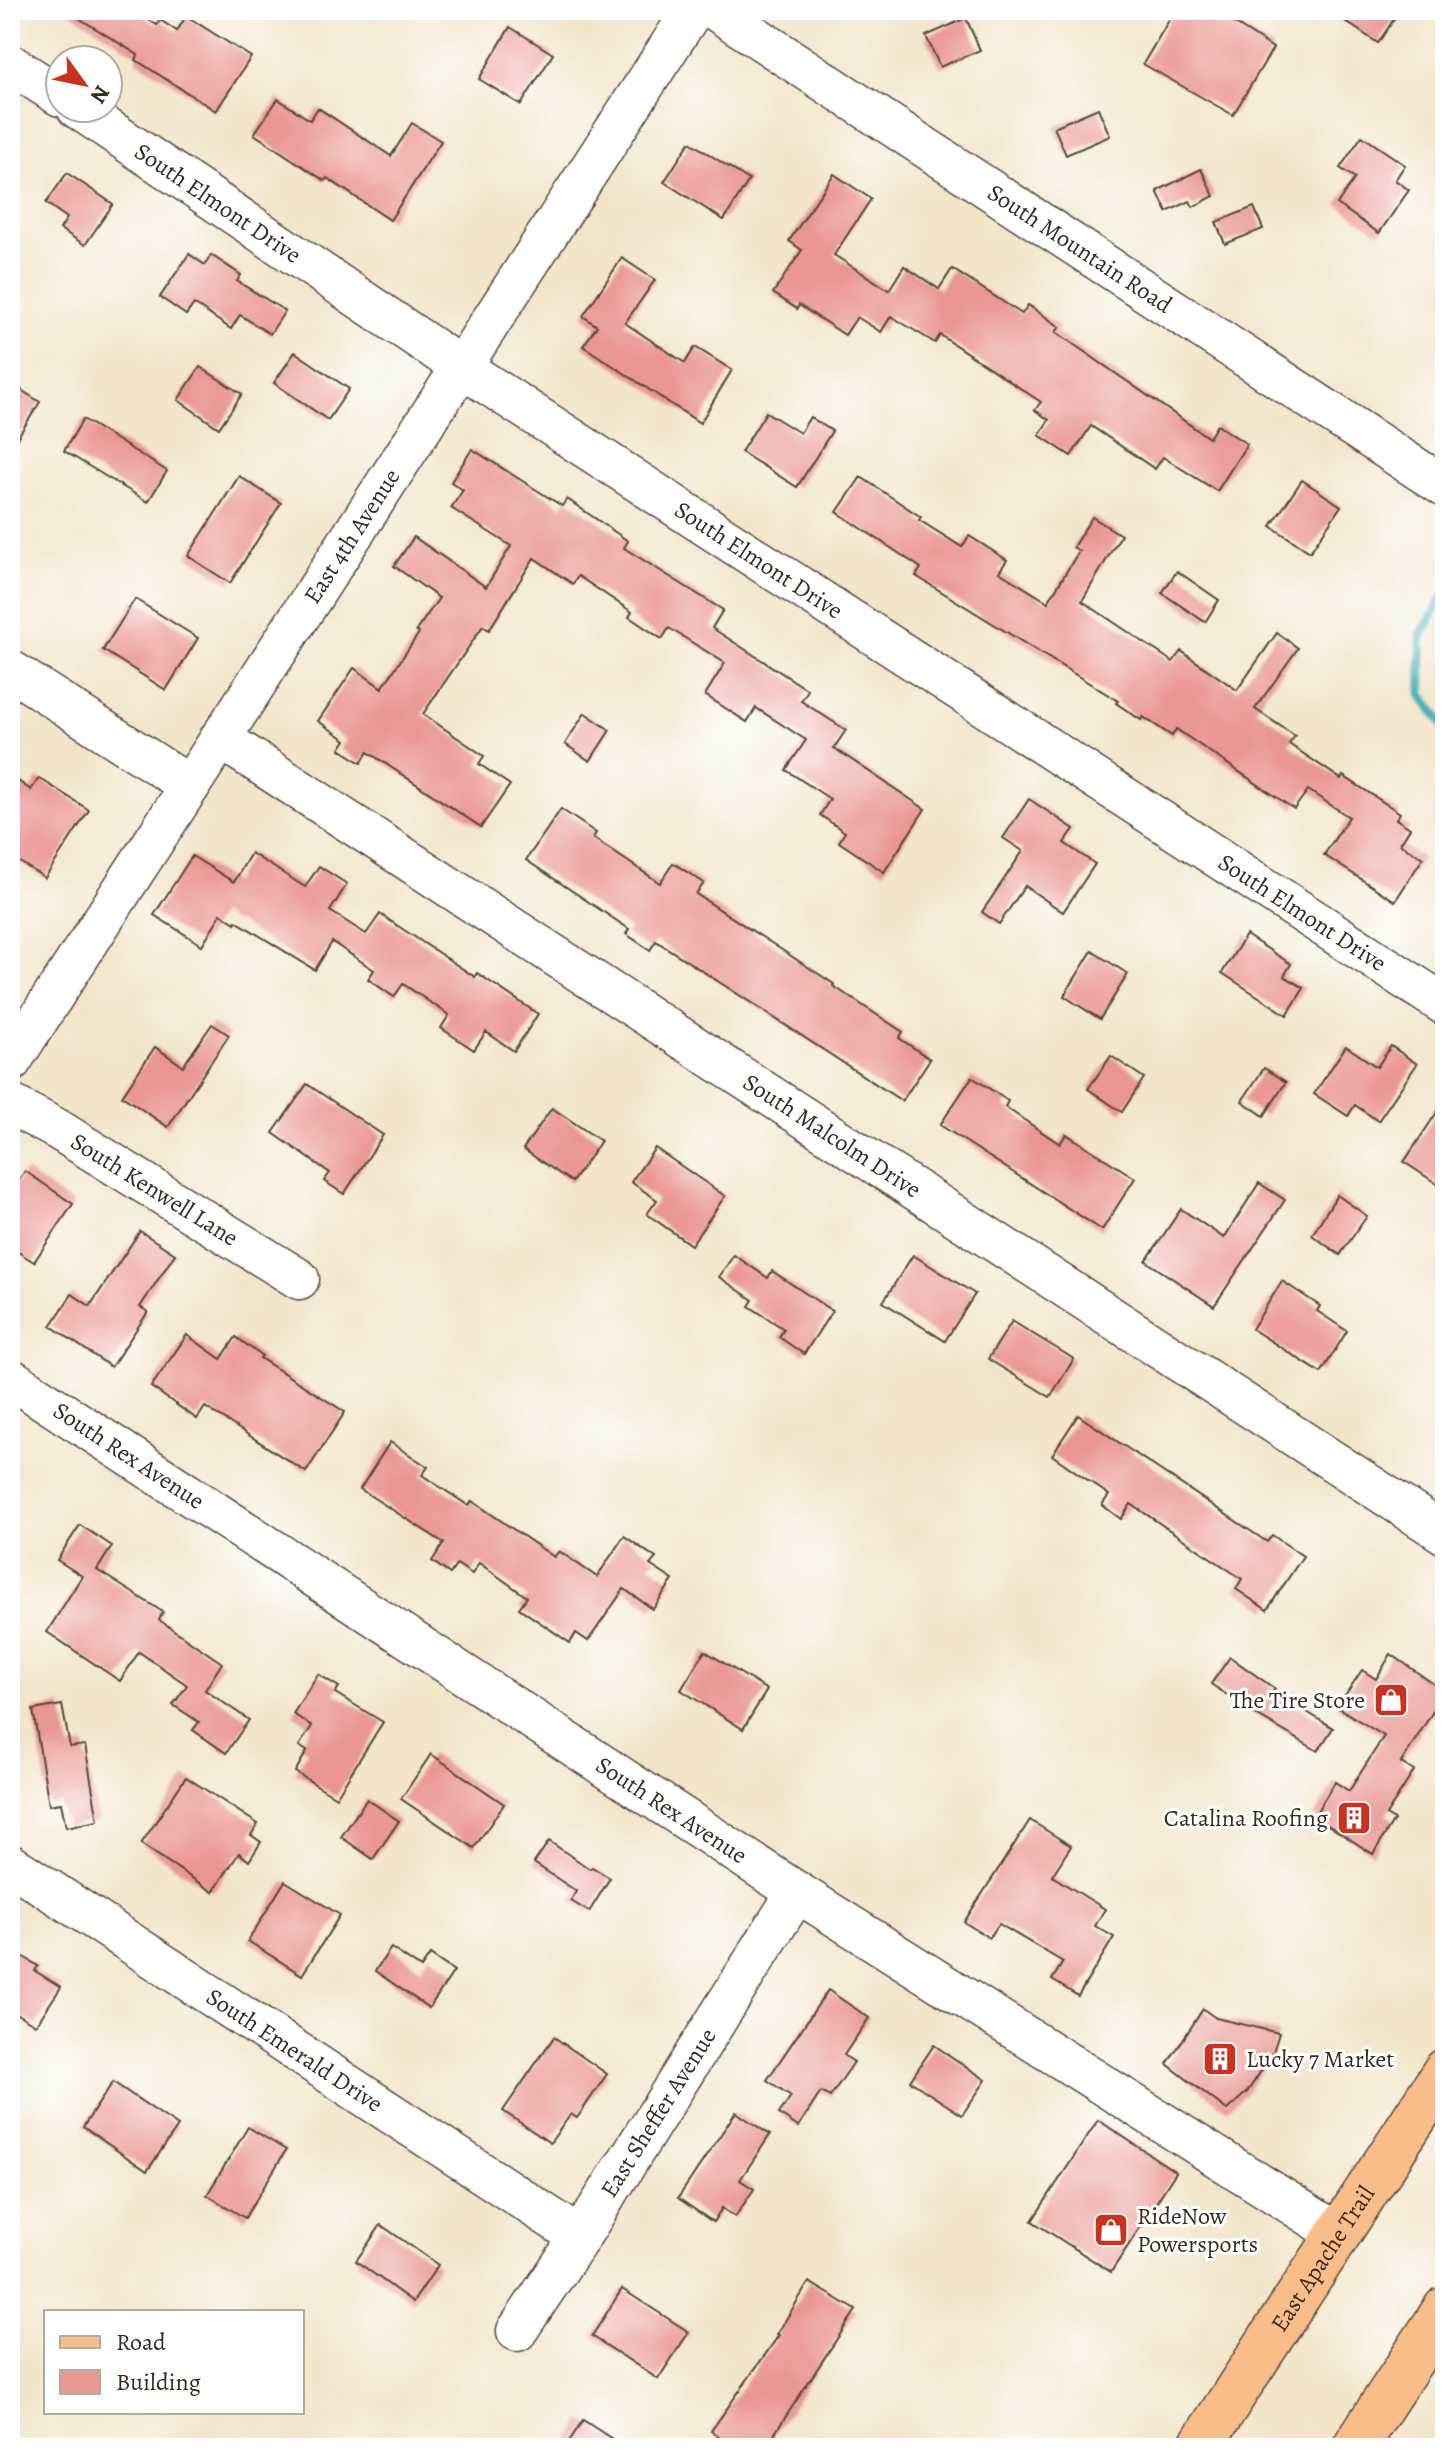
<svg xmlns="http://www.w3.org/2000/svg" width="1455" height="2458" viewBox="0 0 1455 2458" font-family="Alegreya,serif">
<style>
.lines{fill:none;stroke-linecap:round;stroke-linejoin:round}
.stream{stroke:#3aabb6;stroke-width:9}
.building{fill:#ea9793}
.minor-casing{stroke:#564638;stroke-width:43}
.major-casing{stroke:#564638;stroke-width:47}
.minor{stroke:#fff;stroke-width:40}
.major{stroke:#f8bd89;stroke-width:44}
.labels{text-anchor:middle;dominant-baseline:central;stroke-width:6;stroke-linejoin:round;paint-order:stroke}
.street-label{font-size:24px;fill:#3b2a1e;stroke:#fff}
.poi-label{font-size:24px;fill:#3b2a1e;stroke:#fff;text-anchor:end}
</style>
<rect width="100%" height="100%" fill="#fff"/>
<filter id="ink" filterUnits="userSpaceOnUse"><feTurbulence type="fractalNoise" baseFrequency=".0125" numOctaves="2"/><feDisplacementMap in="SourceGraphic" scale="16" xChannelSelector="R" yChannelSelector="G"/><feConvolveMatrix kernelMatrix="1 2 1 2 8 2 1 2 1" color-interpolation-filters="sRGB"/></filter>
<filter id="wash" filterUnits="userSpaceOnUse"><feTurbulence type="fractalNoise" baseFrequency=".006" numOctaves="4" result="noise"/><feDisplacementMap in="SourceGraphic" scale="32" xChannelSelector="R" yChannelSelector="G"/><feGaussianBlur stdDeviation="1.8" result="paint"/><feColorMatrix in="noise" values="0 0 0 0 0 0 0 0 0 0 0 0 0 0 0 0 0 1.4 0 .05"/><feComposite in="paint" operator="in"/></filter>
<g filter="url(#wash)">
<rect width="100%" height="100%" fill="#f2e5ca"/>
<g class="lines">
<path class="stream" d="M1445,594l-24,41 1,60 23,32"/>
</g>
<g id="blocks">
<g class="building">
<path d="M66,10h67l24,15 3,-5 17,11 9,-15 65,41 -35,54 -80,-51 2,-5z"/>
<path d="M1175,10h39l59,38 -40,67 -90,-51z"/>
<path d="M1328,10h72l-22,33z"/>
<path d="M966,18l14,32 -40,17 -14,-31z"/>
<path d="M510,27l43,27 -32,51 -42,-26z"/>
<path d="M278,99l32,21 8,-12 73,48 21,-33 29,18 -51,79 -63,-42 -2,3 -71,-47z"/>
<path d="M1098,108l12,28 -44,19 -12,-28z"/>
<path d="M1362,136l43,29 -10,15 14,10 -30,43 -42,-29 18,-26 -15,-10z"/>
<path d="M690,142l59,38 -25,40 -60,-38z"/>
<path d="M1201,169l13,27 -21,11 -3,-6 -23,11 -10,-21z"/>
<path d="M67,173l46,31 -28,41 -25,-16 7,-11 -21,-15z"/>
<path d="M834,174l37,25 -37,56 55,35 15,-24 35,23 13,-20 70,45 6,-9 32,22 -4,5 153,106 8,-13 30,19 -30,47 -54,-34 -8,12 -64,-43 -20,30 -32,-21 10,-15 -14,-10 6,-8 -101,-67 -5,8 -44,-27 -10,16 -24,-15 -12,18 -46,-30 -2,4 -24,-16 29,-43 -13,-9z"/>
<path d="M1254,207l9,22 -38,15 -9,-22z"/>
<path d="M189,254l16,11 6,-10 30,20 -4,6 48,30 -15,23 -30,-19 -9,14 -37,-25 -8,11 -26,-18z"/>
<path d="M622,258l33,22 -30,43 60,40 10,-16 37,23 -32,53 -117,-77 14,-20 -14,-10z"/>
<path d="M295,352l54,37 -21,31 -54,-37z"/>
<path d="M200,367l42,27 -23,34 -41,-28z"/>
<path d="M10,383l30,19 -30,47z"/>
<path d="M766,412l34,21 10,-16 22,14 -35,56 -56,-35z"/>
<path d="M83,419l84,52 -19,31 -84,-51z"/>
<path d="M472,449l90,57 5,-7 61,42 -4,7 99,62 -11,18 96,62 -7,11 45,29 -12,18 91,61 -41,63 -45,-30 6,-10 -25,-17 10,-16 -44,-29 20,-30 -50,-32 -9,14 -42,-27 20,-32 -56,-35 -7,11 -33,-22 3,-5 -54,-36 -5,8 -39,-26 -45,72 -6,-4 -60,88 61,42 -5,8 31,21 -29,42 -113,-75 -7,11 -21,-14 6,-9 -28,-19 36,-53 28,20 37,-55 -3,-2 23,-33 -45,-32 20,-29 72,50 25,-41 -60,-38 12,-18 -12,-8z"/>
<path d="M239,476l42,27 -51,80 -42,-27z"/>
<path d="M861,477l60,40 -2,3 43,27 7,-11 38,24 -8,12 49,30 31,-51 -6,-4 19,-30 29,18 -39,66 91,61 8,-11 56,39 40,-57 21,15 -43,61 40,27 -6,8 52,35 2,-3 57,37 -4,6 14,9 -10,16 23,14 -28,43 -71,-46 25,-38 -41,-27 -14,19 -118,-80 -4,7 -29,-19 -2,3 -25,-17 2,-2 -202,-125 5,-8 -84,-56z"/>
<path d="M1302,480l39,26 -31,46 -39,-26z"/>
<path d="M1177,571l42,29 -14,22 -43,-29z"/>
<path d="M135,599l63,39 -32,52 -63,-40z"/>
<path d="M585,713l25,17 -20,31 -25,-17z"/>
<path d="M39,778l50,32 -44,68 -35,-22v-63l8,-12 13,9z"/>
<path d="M1029,799l45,30 -10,14 31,21 -32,48 -38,-26 -26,38 -17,-12 41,-61 -20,-13z"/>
<path d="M561,809l35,24 -3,5 67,45 13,-20 31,20 -8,11 138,90 -1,2 70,46 -4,6 31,21 -28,42 -246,-160 -6,9 -24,-16 3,-5 -103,-69z"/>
<path d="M251,853l54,34 14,-21 28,18 -17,27 36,23 14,-20 95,63 2,-4 61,41 -24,37 -28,-19 -12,18 -33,-22 8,-13 -46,-31 -9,13 -26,-18 6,-9 -42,-28 -17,28 -79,-49 -1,2 -14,-9 -19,31 -48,-30 38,-59 42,26z"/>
<path d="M1246,935l45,29 -7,12 20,12 -17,27 -65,-42z"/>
<path d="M1092,951l36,23 -28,45 -36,-23z"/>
<path d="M212,1024l17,11 -61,92 -46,-31 33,-49 28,19z"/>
<path d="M1346,1046l31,21 14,-21 26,18 -39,57 -23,-16 -7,11 -34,-22z"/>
<path d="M1111,1056l33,22 -22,34 -34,-23z"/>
<path d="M1264,1068l22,14 -22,34 -22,-15z"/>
<path d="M972,1077l36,24 -3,6 55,37 6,-10 69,44 -33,52 -162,-105z"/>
<path d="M307,1084l76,51 -39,59 -20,-13 6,-8 -57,-40z"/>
<path d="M1445,1100v89l-41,-27z"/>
<path d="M552,1108l49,33 -29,41 -49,-33z"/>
<path d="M655,1148l70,48 -34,49 -44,-31 10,-14 -26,-18z"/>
<path d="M25,1171l48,33 -39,58 -24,-15v-54z"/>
<path d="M1259,1183l26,17 -71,106 -68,-45 35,-52 43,29z"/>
<path d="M1337,1195l30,21 -27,39 -28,-20z"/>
<path d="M140,1231l35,23 -35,53 8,5 -37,55 -60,-41 21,-32 18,12z"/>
<path d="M734,1255l34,23 4,-7 60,40 -28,43 -25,-17 5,-8 -35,-23 4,-6 -34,-23z"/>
<path d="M913,1255l62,39 -30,47 -62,-39z"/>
<path d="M1282,1281l38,25 -3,5 30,20 -26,42 -69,-44z"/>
<path d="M1012,1321l62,38 -24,38 -62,-38z"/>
<path d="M187,1335l34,24 15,-22 26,19 -2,2 85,54 -39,60 -101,-65 -8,12 -46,-32z"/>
<path d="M1078,1415l189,127 5,-7 31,21 -36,54 -31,-21 6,-10 -111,-75 -10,15 -19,-14 7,-10 -57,-40z"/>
<path d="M390,1442l38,25 -6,8 47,31 3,-5 82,56 5,-6 38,26 27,-41 32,22 -6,7 23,15 -20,29 -29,-20 -36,52 -12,-8 -6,10 -51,-35 8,-11 -48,-34 -7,11 -15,-10 -7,10 -18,-13 12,-18 -84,-54z"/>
<path d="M80,1525l32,21 -15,24 66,42 -4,8 63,43 -17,27 44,30 -23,33 -33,-23 6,-8 -26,-17 14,-20 -48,-33 -19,29 -73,-49 35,-56 -25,-16z"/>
<path d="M705,1651l62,39 -24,39 -62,-39z"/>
<path d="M1391,1654l54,38 -44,71 13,8 -28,44 8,5 -21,34 -59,-38 21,-34 14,9 35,-55 -47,-29 25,-37 14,9z"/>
<path d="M1230,1657l45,32 -2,2 60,37 -15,23 -62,-36 -45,-31z"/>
<path d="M318,1674l21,13 -4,6 48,29 -47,75 -41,-25 12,-21 -8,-5 13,-20 -19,-12z"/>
<path d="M62,1705l8,42 15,-2 13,76 -32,6 -5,-24 -12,2 -16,-95z"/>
<path d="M431,1754l73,50 -30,44 -73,-49z"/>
<path d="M186,1777l72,47 -7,11 10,7 -12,19 -10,-8 -26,39 -72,-48z"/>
<path d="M367,1799l32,22 -26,38 -32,-22z"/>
<path d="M1030,1820l41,26 -19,30 53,33 -10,17 19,11 -36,59 -26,-16 11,-18 -64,-38 -10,14 -25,-16z"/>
<path d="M549,1841l41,28 2,-2 18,11 -21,34 -18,-11 5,-10 -42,-28z"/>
<path d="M285,1881l55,34 -38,60 -54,-34z"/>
<path d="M10,1948l28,18 -3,5 26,16 -25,38 -26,-15z"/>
<path d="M391,1948l30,20 9,-13 24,16 -25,37 -54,-37z"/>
<path d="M828,1990l41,28 -25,37 10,7 -24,35 -9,-5 -23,35 -19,-13 12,-18 -24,-16z"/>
<path d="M1203,2009l13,9 63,15 -7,22 -25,37 -20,18 -60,-46z"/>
<path d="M554,2037l53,37 -30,44 -6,-4 -21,29 -47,-32z"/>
<path d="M934,2045l52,35 -24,35 -52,-34z"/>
<path d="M113,2082l65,44 -31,45 -64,-44z"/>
<path d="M736,2112l34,23 -30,45 14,9 -19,28 -13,-9 -9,14 -35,-24z"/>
<path d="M1098,2120l78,52 -65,100 -79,-51z"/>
<path d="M248,2127l38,23 -41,68 -38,-23z"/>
<path d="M381,2225l57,40 -25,37 -57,-41z"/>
<path d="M809,2282l47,28 -91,138h-29l-25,-17 68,-96 -2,-1z"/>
<path d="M622,2289l67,43 -31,47 -66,-43z"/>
<path d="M583,2420l43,28h-61z"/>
</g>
</g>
</g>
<g filter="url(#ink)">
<use href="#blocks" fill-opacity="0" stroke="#564638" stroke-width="2"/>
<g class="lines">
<g class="minor-casing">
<g id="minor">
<path id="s1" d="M715,10l730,477"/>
<path d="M10,64l50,32"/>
<path id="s2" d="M77,108l384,259 984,638"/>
<path d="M10,670l180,116"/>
<path id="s3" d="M220,738l1225,796"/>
<path id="s4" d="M10,1063l683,-1053"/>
<path id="s5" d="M10,1104l47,25 242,150"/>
<path id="s6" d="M10,1378l787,514 542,342"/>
<path id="s7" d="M10,1864l570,373"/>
<path id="s8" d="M517,2331l63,-94 217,-345"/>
</g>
</g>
<g class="major-casing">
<g id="major">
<path id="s9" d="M1199,2448l246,-377"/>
<path d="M1354,2448l91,-139"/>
</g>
</g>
<use href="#minor" class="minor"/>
<use href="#major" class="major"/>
</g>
</g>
<defs>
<g id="shop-square" transform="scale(1.8)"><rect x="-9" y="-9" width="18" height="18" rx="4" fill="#c8321e" stroke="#fff"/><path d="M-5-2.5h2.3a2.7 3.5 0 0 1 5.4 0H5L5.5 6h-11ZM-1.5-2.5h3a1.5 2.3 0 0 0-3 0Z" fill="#fff"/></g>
<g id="building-square" transform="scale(1.8)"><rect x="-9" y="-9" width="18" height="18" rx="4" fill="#c8321e" stroke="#fff"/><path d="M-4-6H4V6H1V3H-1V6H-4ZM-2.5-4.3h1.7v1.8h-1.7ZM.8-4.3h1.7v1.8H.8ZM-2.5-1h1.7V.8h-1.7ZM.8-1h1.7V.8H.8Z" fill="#fff"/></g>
</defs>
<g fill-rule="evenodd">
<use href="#shop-square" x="1391" y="1700"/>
<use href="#building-square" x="1354" y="1818"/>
<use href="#building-square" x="1220" y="2059"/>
<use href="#shop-square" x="1111" y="2230"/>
</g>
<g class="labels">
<g class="street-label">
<text stroke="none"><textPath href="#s2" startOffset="170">South Elmont Drive</textPath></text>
<text stroke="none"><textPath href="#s1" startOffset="436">South Mountain Road</textPath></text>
<text stroke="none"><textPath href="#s4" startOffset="628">East 4th Avenue</textPath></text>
<text stroke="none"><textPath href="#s2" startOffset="818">South Elmont Drive</textPath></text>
<text stroke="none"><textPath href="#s2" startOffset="1466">South Elmont Drive</textPath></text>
<text stroke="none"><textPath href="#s3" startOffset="730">South Malcolm Drive</textPath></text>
<text stroke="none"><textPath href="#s5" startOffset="168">South Kenwell Lane</textPath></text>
<text stroke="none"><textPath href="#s6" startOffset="142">South Rex Avenue</textPath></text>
<text stroke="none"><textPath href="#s6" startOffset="790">South Rex Avenue</textPath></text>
<text stroke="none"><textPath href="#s7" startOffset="340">South Emerald Drive</textPath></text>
<text stroke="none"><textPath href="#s8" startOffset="260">East Sheffer Avenue</textPath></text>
<text stroke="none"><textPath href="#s9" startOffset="226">East Apache Trail</textPath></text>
</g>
<g class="poi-label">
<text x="1365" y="1700">The Tire Store</text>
<text x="1328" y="1818">Catalina Roofing</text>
<text x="1246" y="2059" text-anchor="start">Lucky 7 Market</text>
<text x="1137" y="2216" text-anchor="start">RideNow<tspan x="1137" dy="28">Powersports</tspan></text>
</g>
</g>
<rect width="1455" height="2458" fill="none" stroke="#fff" stroke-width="40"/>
<rect x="44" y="2310" width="260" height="104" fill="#ffffff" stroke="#b1aaa5" stroke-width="2"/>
<rect x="60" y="2336" width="40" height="12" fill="#f8bd89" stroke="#b1aaa5" stroke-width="2"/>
<text x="116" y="2350" font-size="24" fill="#3b2a1e">Road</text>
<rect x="60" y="2370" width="40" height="24" fill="#ea9793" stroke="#b1aaa5" stroke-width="2"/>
<text x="116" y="2390" font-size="24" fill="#3b2a1e">Building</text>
<g transform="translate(84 84) rotate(123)"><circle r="38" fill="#ffffff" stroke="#b1aaa5" stroke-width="2"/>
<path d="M0-6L14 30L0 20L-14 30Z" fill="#c8321e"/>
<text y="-12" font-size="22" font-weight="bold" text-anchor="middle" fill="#3b2a1e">N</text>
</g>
</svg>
